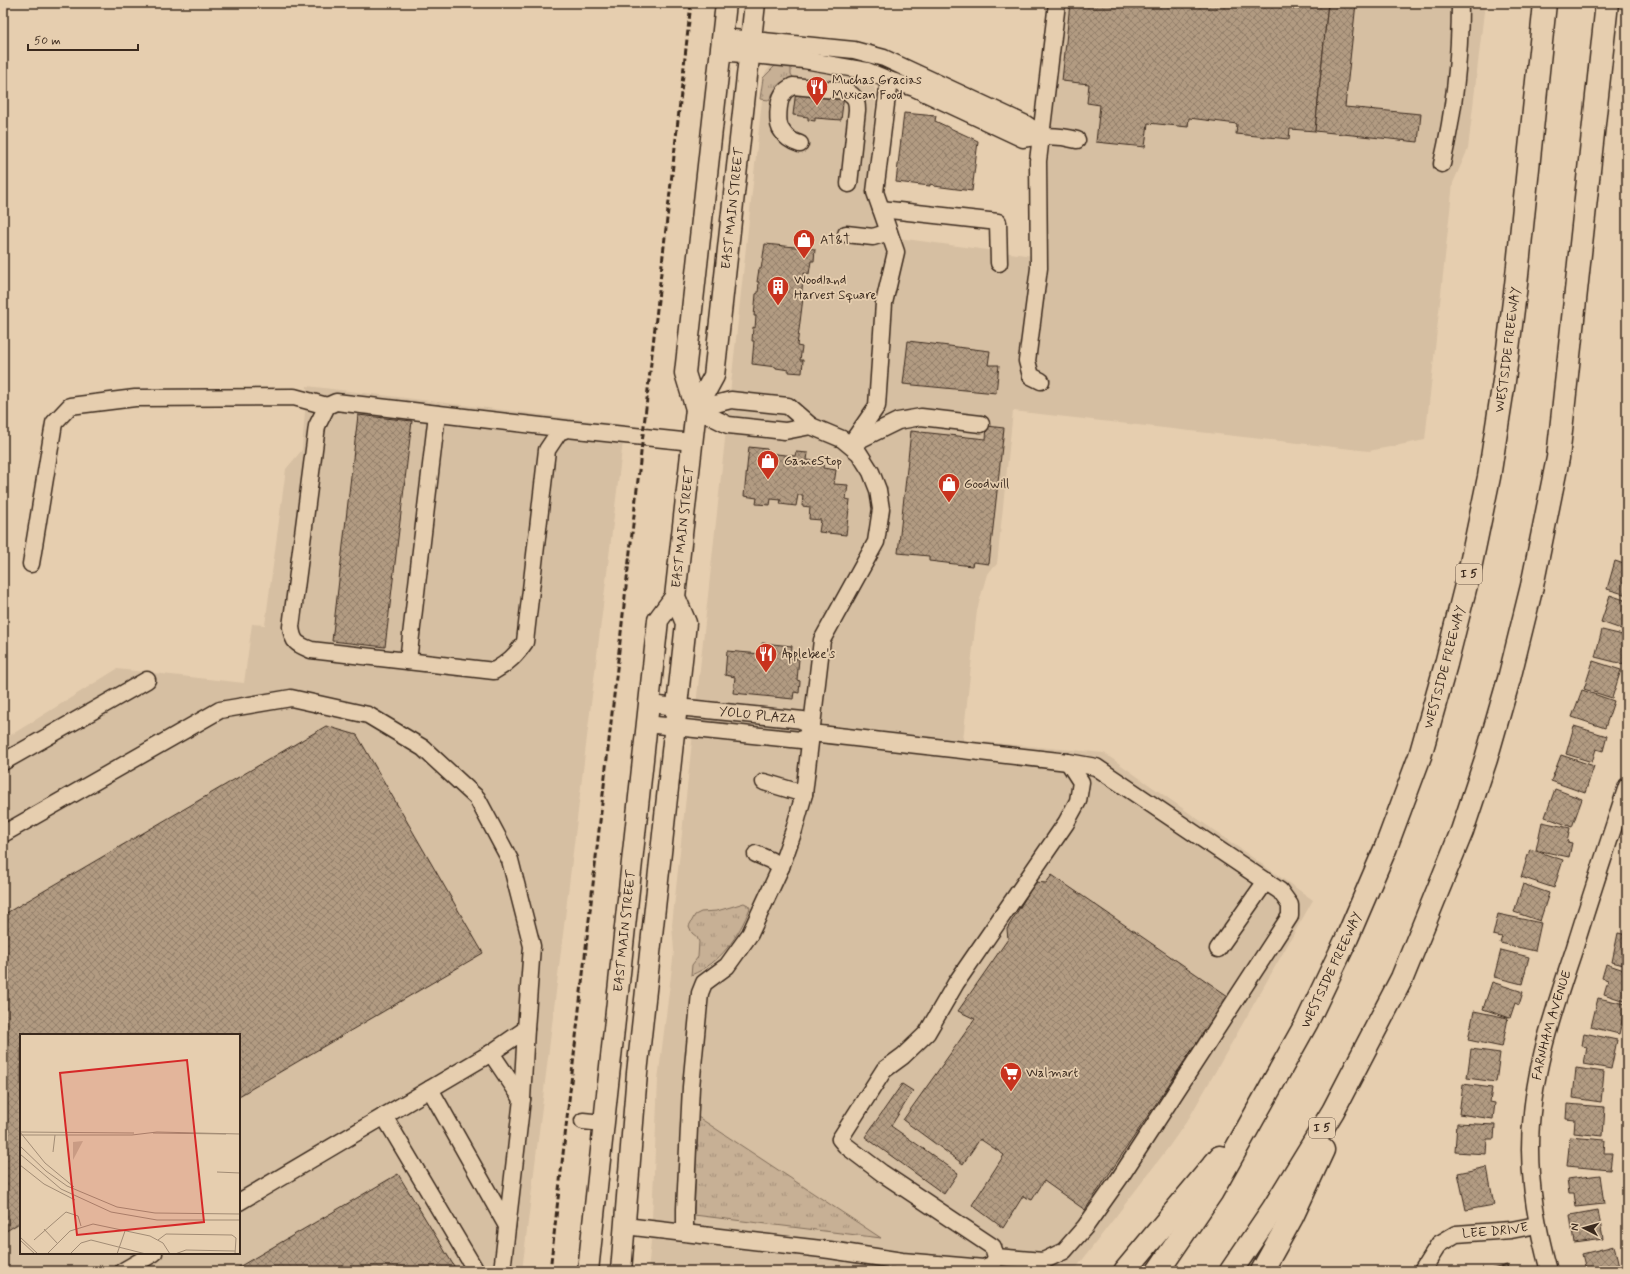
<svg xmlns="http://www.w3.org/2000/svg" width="1630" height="1274" viewBox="0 0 1630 1274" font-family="Mynerve,sans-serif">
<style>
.built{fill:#d6bfa2;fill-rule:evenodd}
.grass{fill:url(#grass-tufts);stroke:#816d5a}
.building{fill:url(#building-cross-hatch);stroke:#3b2a1e}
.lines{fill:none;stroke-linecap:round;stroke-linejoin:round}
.minor-casing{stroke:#3b2a1e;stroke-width:19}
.major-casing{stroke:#3b2a1e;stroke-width:23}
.highway-casing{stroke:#3b2a1e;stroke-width:25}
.minor{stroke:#e6ceaf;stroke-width:16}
.major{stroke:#e6ceaf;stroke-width:20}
.highway{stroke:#e6ceaf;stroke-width:22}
.rail{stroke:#3b2a1e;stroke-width:3;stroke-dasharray:6 3;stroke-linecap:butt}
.labels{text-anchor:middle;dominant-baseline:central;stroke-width:3.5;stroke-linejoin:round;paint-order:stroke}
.shield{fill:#e6ceaf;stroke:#6e5b4a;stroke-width:1}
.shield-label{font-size:12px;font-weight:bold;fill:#3b2a1e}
.poi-label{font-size:13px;fill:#3b2a1e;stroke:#e6ceaf;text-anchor:start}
.street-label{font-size:13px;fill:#3b2a1e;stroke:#e6ceaf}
.inset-road{fill:none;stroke:#a28c75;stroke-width:1}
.view{fill:#d62828;fill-opacity:0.15;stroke:#d62828;stroke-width:2}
.inset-edge{fill:none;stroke:#3b2a1e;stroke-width:2}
</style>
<defs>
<pattern id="grass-tufts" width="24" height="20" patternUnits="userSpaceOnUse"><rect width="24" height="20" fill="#c7b095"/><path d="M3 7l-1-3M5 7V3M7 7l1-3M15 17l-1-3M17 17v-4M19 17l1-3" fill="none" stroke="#a38f79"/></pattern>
<pattern id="building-cross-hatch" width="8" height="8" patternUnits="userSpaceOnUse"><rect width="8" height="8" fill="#b29b82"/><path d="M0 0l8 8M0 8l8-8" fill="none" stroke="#927f6a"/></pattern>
</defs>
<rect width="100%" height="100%" fill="#e6ceaf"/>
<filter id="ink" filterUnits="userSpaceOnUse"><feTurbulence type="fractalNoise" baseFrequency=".025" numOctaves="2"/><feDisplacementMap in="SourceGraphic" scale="8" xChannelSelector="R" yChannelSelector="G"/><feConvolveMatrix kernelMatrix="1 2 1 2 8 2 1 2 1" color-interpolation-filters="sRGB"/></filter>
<g filter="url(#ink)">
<g class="built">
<path d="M1065,3h420l-17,146 -15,34 -28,257 -56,11 -356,-40 -16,153 -10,10 -10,36 -14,130 141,13 209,147 -124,218 -21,30 -94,123h-426l3,-30 7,-161 16,-129 -2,-26 93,-852 10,-12 29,3 25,10 31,5 14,7 2,9 -8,84 30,59 150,20v-96z"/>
<path d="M307,386l318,39 -103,846h-519v-531l114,-71 127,14 8,-59 13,1 21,-156 16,-19zM21,1035h218v218h-218z"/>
</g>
<g class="grass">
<path d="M775,66l16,1v7l3,5c-16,2 -17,8 -25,21l-9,-1 3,-21z"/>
<path d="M744,903l4,2 2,3c-11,28 -30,56 -59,67l1,-10 6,-8 1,-15 -2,-5 -5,-4 -3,-7 6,-11 6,-3 16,-1z"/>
<path d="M698,1117l183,121 -187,-23z"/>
</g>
<g class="building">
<path d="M1070,3h258l-13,128 -25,-2 -1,10 -53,-5 1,-10 -48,-6 -1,9 -40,-4 -3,24 -49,-5 4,-37 -13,-2 2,-19 -27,-3z"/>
<path d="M1328,3h28l-11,104 76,7 -3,28 -103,-11z"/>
<path d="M796,90l48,5 -3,25 -26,-2v3l-7,-1v-3l-15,-2z"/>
<path d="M904,113l32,3 -1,5 43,20 -6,50 -38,-5v-1l-4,-1v2l-34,-4z"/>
<path d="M765,244l50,5 -1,12h-3l-2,13 -5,-1 -3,24 2,1 -6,48 5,1 -2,13h3l-1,13 -13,-1v-2l-13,-2v-1l-24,-3 2,-23h-2l1,-14 2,1 1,-12h-2l2,-22 2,-1 1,-11h-2l2,-13h2z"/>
<path d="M908,341l82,10 -2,14h11l-3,28 -93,-9z"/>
<path d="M358,415l54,6 -27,226 -53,-6z"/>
<path d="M987,426l17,2 -15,136 -16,-2 -1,4 -43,-5v-5l-31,-3 13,-122 75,8z"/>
<path d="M749,447l18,2v4l28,3 1,-4 12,1 -1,7 17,2 -1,6 13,2 -2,14 14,1 -2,14 4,1 -4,35 -27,-3 2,-12 -12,-1 1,-12 -8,-1 1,-11h-5l-2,11 -16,-2 1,-4 -10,-1 -1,6 -14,-1 1,-6 -13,-2z"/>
<path d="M1615,561l12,4v30l-20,-6z"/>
<path d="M1610,595l17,6v30l-26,-9z"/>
<path d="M1602,630l25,6v29l-32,-8z"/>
<path d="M762,643l30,3 -1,12 8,1 -2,21 3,1 -1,12 -5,-1 -1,7 -60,-6 2,-16 -10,-2 2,-24 34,3z"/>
<path d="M1593,661l28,9 -9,28 -28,-9z"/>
<path d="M1582,690l32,11 -9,27 -33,-11z"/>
<path d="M326,726l31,9 126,218 -244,143v-61h-218v187l-18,11v-318z"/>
<path d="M1574,726l33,10 -4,15 -7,-2 -4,13 -26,-8z"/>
<path d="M1561,755l33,11 -9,27 -34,-12z"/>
<path d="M1555,789l27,10 -10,28 -27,-10z"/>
<path d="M1542,822l28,6 -3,14 5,1 -3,14 -33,-7z"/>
<path d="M1530,849l33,11 -9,28 -33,-11z"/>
<path d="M1052,875l176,121 -143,214 -41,-29 -12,19 -9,-4 -20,32 -31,-23 32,-50 -24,-16 -17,25 -60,-44 72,-101 -17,-8 50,-72 -1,-10 28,-47 11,1z"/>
<path d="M1523,884l26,9 -9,28 -26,-9z"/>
<path d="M1498,914l43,9 -6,28 -35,-8 2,-6 -9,-2z"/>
<path d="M1618,933l9,2v31l-15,-4z"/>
<path d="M1501,950l28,7 -7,27 -28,-7z"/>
<path d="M1606,964l21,7v31l-23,-8 4,-14 -6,-2z"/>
<path d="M1492,982l31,10 -4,13 -4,-2 -5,15 -27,-9z"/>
<path d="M1598,998l28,6 -7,30 -28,-7z"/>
<path d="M1474,1011l34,7 -6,29 -34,-7z"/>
<path d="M1584,1033l33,7 -6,29 -27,-5 3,-17 -5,-1z"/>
<path d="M1471,1049l29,4 -4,29 -29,-4z"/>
<path d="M1576,1068l28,4 -3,30 -28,-4z"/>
<path d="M902,1084l11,7 -22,35 67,47 -14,21 -79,-57z"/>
<path d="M1463,1084l29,4 -2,14 5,1 -2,16 -34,-5z"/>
<path d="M1567,1104l38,3 -2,29 -29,-3 1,-13 -9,-1z"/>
<path d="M1457,1123l38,2 -1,14h-7l-1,15 -31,-2z"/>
<path d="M1570,1137l35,3 -1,13h8l-2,17 -43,-4z"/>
<path d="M1487,1167l7,38 -28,5 -8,-37z"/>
<path d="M398,1174l59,97h-225z"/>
<path d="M1600,1175l4,29 -28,3 -2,-14h-5l-2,-14z"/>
<path d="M1598,1210l5,29 -29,4 -4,-28z"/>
<path d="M1614,1246l6,25h-27l-1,-3 -6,2 -4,-16z"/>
<path d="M1507,1265l2,6h-24z"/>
</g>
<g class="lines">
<g class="minor-casing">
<g id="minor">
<path d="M723,37l131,13 30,8 142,66 16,11"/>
<path d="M721,52l83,8 63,11 22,9 25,8 109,51c19,-4 35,-4 54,1"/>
<path d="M800,144c-7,-2 -14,-6 -18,-13 -6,-7 -4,-29 1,-37 2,-4 6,-6 10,-8l53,5c9,5 11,9 11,19l-8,74"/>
<path d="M1442,164c12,-52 18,-107 18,-161"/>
<path d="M881,209l117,13 1,41"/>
<path d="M846,234l27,3 16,-5"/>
<path d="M1041,381l-10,-5 -4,-15 12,-93 -1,-107 19,-158"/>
<path d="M696,409l32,16 57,6 26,-5"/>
<path d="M567,429l-231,-27 -9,4 -10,20 -26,201c2,16 6,17 20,23l183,21c14,-8 22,-16 31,-29l22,-192 12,-18 8,-3 125,13"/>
<path d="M851,444l47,-23 23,-4 60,7"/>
<path d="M850,445l27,-39 7,-103 12,-51 -21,-60 14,-112"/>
<path d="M31,564l23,-141 16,-17 65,-8 159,-1 33,9"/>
<path d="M408,661l29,-247"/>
<path id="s1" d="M649,704l154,16 8,13"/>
<path d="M646,724l155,16 10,-7"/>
<path d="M811,733l257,29 28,5 184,124 10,14v11l-171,263 -34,48 -21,24 -21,10 -47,-4"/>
<path d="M3,762l144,-82"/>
<path d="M764,782l40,12"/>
<path d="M3,834l217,-124 71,-12 77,17 55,33 54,50 33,62 22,86 -6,83"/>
<path d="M756,854l14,6 11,7"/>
<path d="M1218,949l48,-68"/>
<path d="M491,1053l31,46"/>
<path d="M430,1089l77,137"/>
<path d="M384,1116l92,155"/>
<path d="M583,1121l20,2"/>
<path d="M239,1202l252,-149 35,-24 -4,70 -20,172"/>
<path d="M625,1226l205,24 72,11 82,7 9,-4 3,-7 -3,-10 -111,-74 -37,-28 -5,-6 44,-69 19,-14 24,-23 29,-50 110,-160 12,-22 3,-19 -13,-20"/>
<path d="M685,1232v-23l6,-122 9,-94 4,-10 23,-17 23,-32 31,-67 13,-37 10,-36 18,-154 54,-98 5,-33 -3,-19 -7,-18 -12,-19 -17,-14 -31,-13 -23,-20 -57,-6 -35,9"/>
<path d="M123,1271l31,-18"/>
<path id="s2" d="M1422,1271l17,-27 17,-10 55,-4 26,-5"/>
<path id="s3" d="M1549,1271c-11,-40 -19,-80 -19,-122 0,-70 22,-134 44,-199 17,-55 35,-109 53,-164"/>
</g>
</g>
<g class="major-casing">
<g id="major">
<path d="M696,409l-11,-36 41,-370"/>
<path id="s4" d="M588,1271l70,-651 17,-23"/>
<path id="s5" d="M621,1271l16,-198 49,-450 -11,-26 21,-188 18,-33 41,-373"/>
</g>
</g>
<g class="highway-casing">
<g id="highway">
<path d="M1125,1271l95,-114"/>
<path id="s6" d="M1158,1271l54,-79 95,-170 40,-84 39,-91 34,-91 26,-92 23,-91 20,-96 15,-96 12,-96 29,-282"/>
<path d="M1231,1271l42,-62 60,-98 69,-133 60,-147 24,-72 23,-80 23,-93 26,-128 49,-455"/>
<path d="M1262,1271l30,-54 31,-67"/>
</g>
</g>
<use href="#minor" class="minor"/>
<use href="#major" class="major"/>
<use href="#highway" class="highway"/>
<path class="rail" d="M550,1271l141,-1268"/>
</g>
</g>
<defs>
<g id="restaurant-pin" transform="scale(1.15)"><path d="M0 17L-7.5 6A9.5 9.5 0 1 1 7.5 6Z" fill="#c8321e" stroke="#e6ceaf"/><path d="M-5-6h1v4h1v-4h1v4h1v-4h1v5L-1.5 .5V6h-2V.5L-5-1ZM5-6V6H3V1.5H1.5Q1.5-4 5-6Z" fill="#fff"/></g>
<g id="shop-pin" transform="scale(1.15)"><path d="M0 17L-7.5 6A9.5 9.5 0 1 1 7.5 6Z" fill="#c8321e" stroke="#e6ceaf"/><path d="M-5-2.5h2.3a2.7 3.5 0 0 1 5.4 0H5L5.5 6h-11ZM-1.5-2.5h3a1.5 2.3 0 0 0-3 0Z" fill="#fff"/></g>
<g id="building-pin" transform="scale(1.15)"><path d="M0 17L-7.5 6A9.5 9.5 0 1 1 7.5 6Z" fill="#c8321e" stroke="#e6ceaf"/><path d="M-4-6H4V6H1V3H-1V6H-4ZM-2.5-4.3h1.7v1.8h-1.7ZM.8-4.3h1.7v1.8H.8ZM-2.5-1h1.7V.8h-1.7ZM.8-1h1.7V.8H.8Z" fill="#fff"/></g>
<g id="supermarket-pin" transform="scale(1.15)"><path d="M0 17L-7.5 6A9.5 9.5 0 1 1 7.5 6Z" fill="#c8321e" stroke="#e6ceaf"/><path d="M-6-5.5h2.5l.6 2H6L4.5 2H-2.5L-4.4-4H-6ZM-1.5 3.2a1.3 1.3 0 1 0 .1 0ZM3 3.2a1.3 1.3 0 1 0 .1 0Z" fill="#fff"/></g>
</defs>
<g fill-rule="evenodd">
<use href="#restaurant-pin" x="817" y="87"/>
<use href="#shop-pin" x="804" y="240"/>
<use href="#building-pin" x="778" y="287"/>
<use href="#shop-pin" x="768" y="461"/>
<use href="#shop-pin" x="949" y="484"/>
<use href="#restaurant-pin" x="766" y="654"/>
<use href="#supermarket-pin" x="1011" y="1073"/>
</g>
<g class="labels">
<g class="shield">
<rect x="1456" y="564" width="26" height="20" rx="3"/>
<rect x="1309" y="1118" width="26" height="20" rx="3"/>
</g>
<g class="shield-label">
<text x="1469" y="574">I 5</text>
<text x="1322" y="1128">I 5</text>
</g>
<g class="poi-label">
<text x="832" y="80">Muchas Gracias<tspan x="832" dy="15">Mexican Food</tspan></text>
<text x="820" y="240">AT&amp;T</text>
<text x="794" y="280">Woodland<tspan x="794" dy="15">Harvest Square</tspan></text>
<text x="784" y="461">GameStop</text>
<text x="964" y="484">Goodwill</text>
<text x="782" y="654">Applebee's</text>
<text x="1026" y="1073">Walmart</text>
</g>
<g class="street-label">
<text stroke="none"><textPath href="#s5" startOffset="1075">EAST MAIN STREET</textPath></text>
<text stroke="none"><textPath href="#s6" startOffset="996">WESTSIDE FREEWAY</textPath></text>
<text stroke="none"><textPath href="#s5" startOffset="750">EAST MAIN STREET</textPath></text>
<text stroke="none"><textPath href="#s6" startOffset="672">WESTSIDE FREEWAY</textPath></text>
<text stroke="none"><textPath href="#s1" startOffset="109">YOLO PLAZA</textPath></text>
<text stroke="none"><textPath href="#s4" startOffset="342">EAST MAIN STREET</textPath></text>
<text stroke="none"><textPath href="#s6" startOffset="348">WESTSIDE FREEWAY</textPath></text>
<text stroke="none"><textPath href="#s3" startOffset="250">FARNHAM AVENUE</textPath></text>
<text stroke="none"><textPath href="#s2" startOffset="91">LEE DRIVE</textPath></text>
</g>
</g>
<g transform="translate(20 1034)">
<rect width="220" height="220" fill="#e6ceaf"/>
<path d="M63,107l-10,19v-18z" fill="#c7b095"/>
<path class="inset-road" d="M0,98l114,1M0,98l25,31 29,24M133,99l73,1M0,101h112l25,-3 83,2M0,112l26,25 21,15 50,21 38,6 85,1M33,118l2,-17M0,120l41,35 50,23 46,8h83M0,131l24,19 31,16M197,138l23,1M24,195l13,14M0,203l18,17M0,206l15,14M14,206l32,-28 12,4 3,10M138,206l8,-6 66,1 4,3 -1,16M27,220l23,-23 23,-7 57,12 13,7 7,11M50,220l11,-11 10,-3 55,14M97,220l8,-23M155,220l11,-4 49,1"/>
<path class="view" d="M167,26l17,162 -127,13 -17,-162z"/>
<rect width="220" height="220" class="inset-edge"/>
</g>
<rect width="1630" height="1274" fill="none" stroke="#e6ceaf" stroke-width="16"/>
<rect x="8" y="8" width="1614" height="1258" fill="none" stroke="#3b2a1e" stroke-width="1.5" filter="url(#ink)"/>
<g transform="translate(1584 1228) rotate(276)" stroke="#e6ceaf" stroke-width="3" paint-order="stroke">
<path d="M0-3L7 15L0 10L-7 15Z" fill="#3b2a1e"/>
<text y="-6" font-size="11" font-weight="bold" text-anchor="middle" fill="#3b2a1e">N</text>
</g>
<path d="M28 44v6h110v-6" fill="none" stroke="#3b2a1e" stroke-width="2"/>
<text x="34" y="44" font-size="12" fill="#3b2a1e" stroke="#e6ceaf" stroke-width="3" paint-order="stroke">50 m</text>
</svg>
